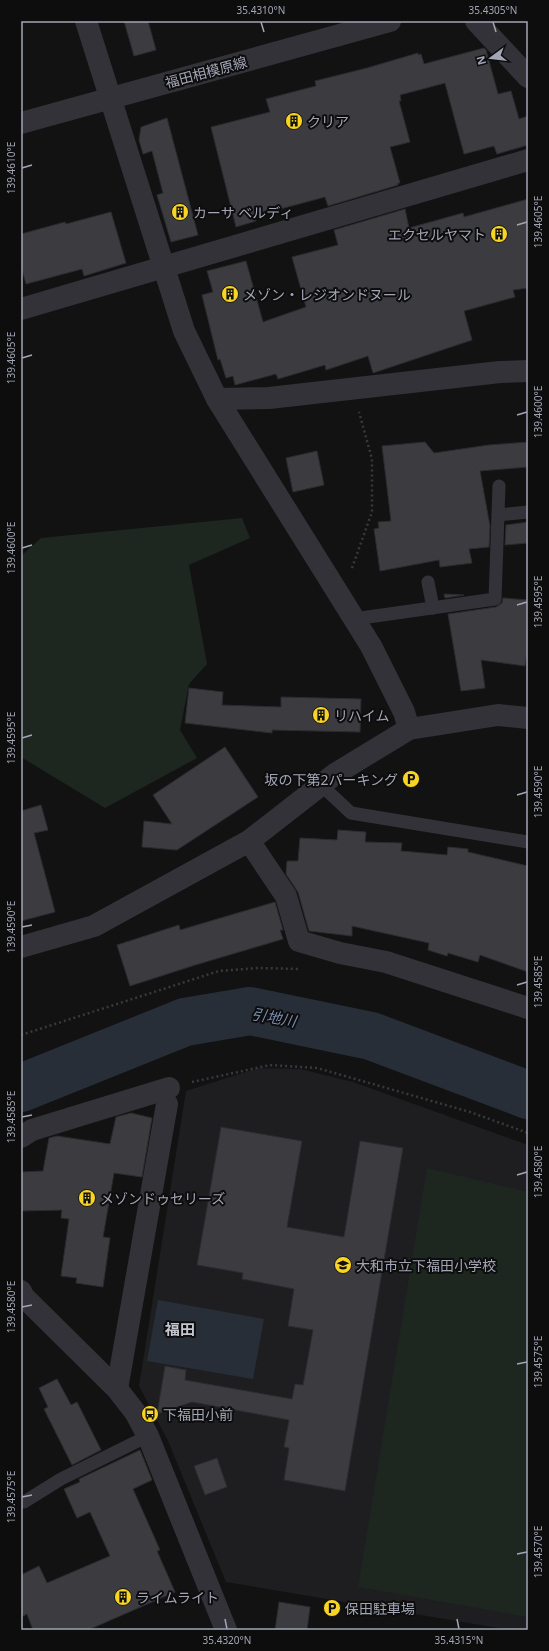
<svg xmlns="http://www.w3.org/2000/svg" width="549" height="1651" viewBox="0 0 549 1651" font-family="'Noto Sans','Noto Sans JP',sans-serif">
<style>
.built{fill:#1e1e20}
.green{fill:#1e2620}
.water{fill:#282e37}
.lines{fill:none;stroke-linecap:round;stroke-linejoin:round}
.river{stroke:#282e37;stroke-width:48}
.building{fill:#3c3b40;stroke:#2c2b2f}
.path{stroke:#38393f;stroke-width:2.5;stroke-dasharray:2 3;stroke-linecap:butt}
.service{stroke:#333238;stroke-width:13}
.minor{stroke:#333238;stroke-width:22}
.tertiary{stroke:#333238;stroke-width:22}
.ticks{fill:none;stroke:#a2a5b4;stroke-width:1.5}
.labels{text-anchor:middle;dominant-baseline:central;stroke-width:4;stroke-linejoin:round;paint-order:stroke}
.street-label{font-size:14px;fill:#a2a5b4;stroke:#0d0d0e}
.poi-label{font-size:14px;fill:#a2a5b4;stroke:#0d0d0e;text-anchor:start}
.water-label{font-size:15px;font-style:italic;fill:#788db1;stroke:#0d0d0e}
.neighbourhood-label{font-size:15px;font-weight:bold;fill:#c3c5d0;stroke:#0d0d0e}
.neatline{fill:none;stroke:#a2a5b4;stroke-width:1.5}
.ticks-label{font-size:10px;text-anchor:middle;fill:#a2a5b4}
</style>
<rect width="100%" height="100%" fill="#121213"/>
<path class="built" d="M258,1068l42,1 53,13 175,63v485h-18l-284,-48 -58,-141 -29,-55 47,-295z"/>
<g class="green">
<path d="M242,518l8,20 -61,27 18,99 -18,20 -9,46 17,28 -92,50 -84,-51v-201l20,-18z"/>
<path d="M427,1168l101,24v425l-170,-30z"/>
</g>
<path class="water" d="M158,1300l106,19 -11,60 -106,-18z"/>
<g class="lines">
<path class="river" d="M21,1088l164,-66 65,-11 121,25 157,59"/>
</g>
<g class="building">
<path d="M124,21h24l8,29 -22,6z"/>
<path d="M484,48l2,2 12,44 13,-3 8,28 9,-3v29l-31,9 -3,-8 -30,8 -19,-71 -45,12 1,6h-2l11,41 -20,5 10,36h-2v2l-70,21 -3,-9 -71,19 2,5 -20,6 -25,-100 59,-15 -4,-13 50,-13 -1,-5 52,-13 51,-15v2l3,-1 3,10z"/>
<path d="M167,118l31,117 -27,7 -14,-47 6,-2 -11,-42 -9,3 -4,-14 2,-13z"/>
<path d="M528,199v89l-15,2 2,7 -51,14 8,29 -99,33 -5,-17 -42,14 -1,-5 -47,14 -2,-5 -41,11 -2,-9 -7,2 -6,-19 -2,1 -16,-65 11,-3 -6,-21 39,-10 17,61 43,-15 -14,-50 46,-12 -4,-15 71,-21 4,19 54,-15 1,4z"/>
<path d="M111,212l15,51 -42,13 -2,-7 -56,15 -5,-18v-32l44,-12 1,2z"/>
<path d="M425,442l9,11 55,-8 39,-3v25l-48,4 10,55 -1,21 -20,2 3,14 -32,4 -1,-7 -59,11 -6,-42 5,-1 -1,-6 13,-1 -9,-75z"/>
<path d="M317,451l7,34 -31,7 -7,-34z"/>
<path d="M528,522v21l-23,2 1,-20z"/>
<path d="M444,594l20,1 -19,3z"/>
<path d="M503,598l25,2v45l-3,21 -44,-6 4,28 -24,3 -13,-77 48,-7 6,-4z"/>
<path d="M189,688l34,4 -1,13 59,2v-10l80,2 -1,33 -88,-2v3l-87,-10z"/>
<path d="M225,747l33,50 -81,53 -35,-3 2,-26 28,3 -19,-29z"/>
<path d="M41,805l7,25 -14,3 21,79 -34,9v-110z"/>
<path d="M338,830l28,2 -1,10 37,1 -1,8 46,4 1,-8 20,2v3l60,14v106l-48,-17 -2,7 -30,-9 -1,3 -19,-6 1,-7 -77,-17v10l-43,-5 -11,-39 -12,-18 1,-13h11l2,-23 37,2z"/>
<path d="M275,902l8,28h-3l3,9 -91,27 -62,20 -13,-41 62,-20 1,5z"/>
<path d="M131,1113l21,5 -10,59 -28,-4 -11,64 7,1 -7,49 -27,-4 1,-5 -16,-2 8,-57 -8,-1 1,-8 -41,1v-39l22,-1 6,-33 8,-2 53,8 6,-27z"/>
<path d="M221,1127l81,14 -15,86 57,10 16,-96 43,7 -58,343 -61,-11 5,-32 -5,-1 5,-27 -97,-18 -35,12 8,-48 21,4 -1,10 107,19 3,-15 8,1 10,-55 -25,-4 6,-37 -52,-10 1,-6 -46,-8z"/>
<path d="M57,1379l14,26 6,-3 24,48 -29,15 -28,-56 4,-2 -9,-19z"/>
<path d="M140,1450l12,30 -19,9 27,61 -3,1 18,41 -87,38h-55l-6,-16 -6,3v-42l18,-9 8,17 63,-27 -20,-44 -13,6 -13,-29 16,-7 -1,-3z"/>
<path d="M217,1458l10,29 -22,8 -11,-29z"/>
<path d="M279,1602l31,5 -3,23h-32z"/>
</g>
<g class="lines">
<g class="path">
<path d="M352,568l20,-56v-53l-13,-47"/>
<path d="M21,1035l198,-64 39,-3 40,1"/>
<path d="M192,1082l78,-17 47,3 153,44 58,21"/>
</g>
<g class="service">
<path d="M498,515l30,-3"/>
<path d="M428,582l5,26"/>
<path d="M354,619l141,-20 4,-113"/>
<path d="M321,785l30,28 177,29"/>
<path d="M24,1502l37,-23 87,-43"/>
</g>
<g class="minor">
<path d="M86,21l98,310 33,68 154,247 33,66 5,17"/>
<path d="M476,21l52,56"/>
<path d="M21,309l507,-149"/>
<path d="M217,399l52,-1 231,-26 28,-1"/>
<path d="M249,841l37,55 13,45 41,12 46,9 142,46"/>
<path d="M21,1137l11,-7 137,-42"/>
<path d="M21,1291l2,5 94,93 18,23 13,24 78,194"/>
<path d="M117,1389l50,-285"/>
</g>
<g class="tertiary">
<path d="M21,123l369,-102"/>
<path d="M21,947l73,-21 155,-85 86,-67 74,-45 89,-14 30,3"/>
</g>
</g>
<path class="ticks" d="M261,22l3,10M493,22l3,10M22,168l10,-3M517,225l10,-3M22,358l10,-3M517,415l10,-3M22,548l10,-3M517,605l10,-3M22,738l10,-3M517,795l10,-3M22,927l10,-2M517,985l10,-3M22,1117l10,-2M517,1175l10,-3M22,1307l10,-2M517,1364l10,-2M22,1497l10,-2M517,1554l10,-2M225,1619l2,10M457,1619l2,10"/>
<defs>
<g id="building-disc" transform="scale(0.9)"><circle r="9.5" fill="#f8d425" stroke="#0d0d0e"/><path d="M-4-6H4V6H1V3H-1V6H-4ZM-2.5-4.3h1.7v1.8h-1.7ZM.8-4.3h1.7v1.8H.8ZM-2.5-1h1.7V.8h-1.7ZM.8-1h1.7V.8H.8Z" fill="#111"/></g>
<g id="parking-disc" transform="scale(0.9)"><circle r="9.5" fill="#f8d425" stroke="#0d0d0e"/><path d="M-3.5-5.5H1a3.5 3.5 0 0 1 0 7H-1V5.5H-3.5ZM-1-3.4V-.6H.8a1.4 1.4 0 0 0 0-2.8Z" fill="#111"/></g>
<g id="school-disc" transform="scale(0.9)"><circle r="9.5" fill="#f8d425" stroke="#0d0d0e"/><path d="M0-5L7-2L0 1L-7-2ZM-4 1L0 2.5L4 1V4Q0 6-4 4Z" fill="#111"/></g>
<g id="bus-disc" transform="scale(0.9)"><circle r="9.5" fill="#f8d425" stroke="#0d0d0e"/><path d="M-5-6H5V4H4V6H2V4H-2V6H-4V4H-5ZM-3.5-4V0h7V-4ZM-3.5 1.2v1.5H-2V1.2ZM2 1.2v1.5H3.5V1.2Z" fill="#111"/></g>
</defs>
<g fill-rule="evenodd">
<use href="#building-disc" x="294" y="121"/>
<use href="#building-disc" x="180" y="212"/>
<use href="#building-disc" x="499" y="234"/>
<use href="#building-disc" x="230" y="294"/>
<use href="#building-disc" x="321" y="715"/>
<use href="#parking-disc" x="411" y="779"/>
<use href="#building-disc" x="87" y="1198"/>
<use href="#school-disc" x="343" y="1265"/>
<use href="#bus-disc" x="150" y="1414"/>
<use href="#building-disc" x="123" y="1597"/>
<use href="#parking-disc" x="332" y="1608"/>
</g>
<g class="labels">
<g class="street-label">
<text transform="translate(206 72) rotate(-15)">福田相模原線</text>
</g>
<g class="poi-label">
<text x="307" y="121">クリア</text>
<text x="193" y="212">カーサ ベルディ</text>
<text x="486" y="234" text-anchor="end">エクセルヤマト</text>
<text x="243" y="294">メゾン・レジオンドヌール</text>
<text x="334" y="715">リハイム</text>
<text x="398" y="779" text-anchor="end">坂の下第2パーキング</text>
<text x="100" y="1198">メゾンドゥセリーズ</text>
<text x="356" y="1265">大和市立下福田小学校</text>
<text x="163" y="1414">下福田小前</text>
<text x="136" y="1597">ライムライト</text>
<text x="345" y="1608">保田駐車場</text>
</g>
<g class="water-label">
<text transform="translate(274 1017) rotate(10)">引地川</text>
</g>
<g class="neighbourhood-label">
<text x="180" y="1329">福田</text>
</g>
</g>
<rect width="549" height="1651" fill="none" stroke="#0d0d0e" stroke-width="44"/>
<g transform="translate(491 58) rotate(255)" stroke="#0d0d0e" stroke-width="3" paint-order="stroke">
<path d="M0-3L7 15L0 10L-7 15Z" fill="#a2a5b4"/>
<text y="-6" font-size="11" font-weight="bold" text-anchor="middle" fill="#a2a5b4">N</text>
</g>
<rect x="22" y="22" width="505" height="1607" class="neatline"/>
<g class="ticks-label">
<text x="261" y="14">35.4310°N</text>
<text x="493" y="14">35.4305°N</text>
<text transform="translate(11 168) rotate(-90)" y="4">139.4610°E</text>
<text transform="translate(538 222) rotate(-90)" y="4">139.4605°E</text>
<text transform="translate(11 358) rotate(-90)" y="4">139.4605°E</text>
<text transform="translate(538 412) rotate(-90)" y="4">139.4600°E</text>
<text transform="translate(11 548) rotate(-90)" y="4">139.4600°E</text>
<text transform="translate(538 602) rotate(-90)" y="4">139.4595°E</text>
<text transform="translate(11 738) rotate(-90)" y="4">139.4595°E</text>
<text transform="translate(538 792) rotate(-90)" y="4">139.4590°E</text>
<text transform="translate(11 927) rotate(-90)" y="4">139.4590°E</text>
<text transform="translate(538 982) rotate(-90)" y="4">139.4585°E</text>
<text transform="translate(11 1117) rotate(-90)" y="4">139.4585°E</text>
<text transform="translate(538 1172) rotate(-90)" y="4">139.4580°E</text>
<text transform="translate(11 1307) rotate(-90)" y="4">139.4580°E</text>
<text transform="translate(538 1362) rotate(-90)" y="4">139.4575°E</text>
<text transform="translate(11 1497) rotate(-90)" y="4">139.4575°E</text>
<text transform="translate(538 1552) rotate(-90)" y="4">139.4570°E</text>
<text x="227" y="1644">35.4320°N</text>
<text x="459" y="1644">35.4315°N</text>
</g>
</svg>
